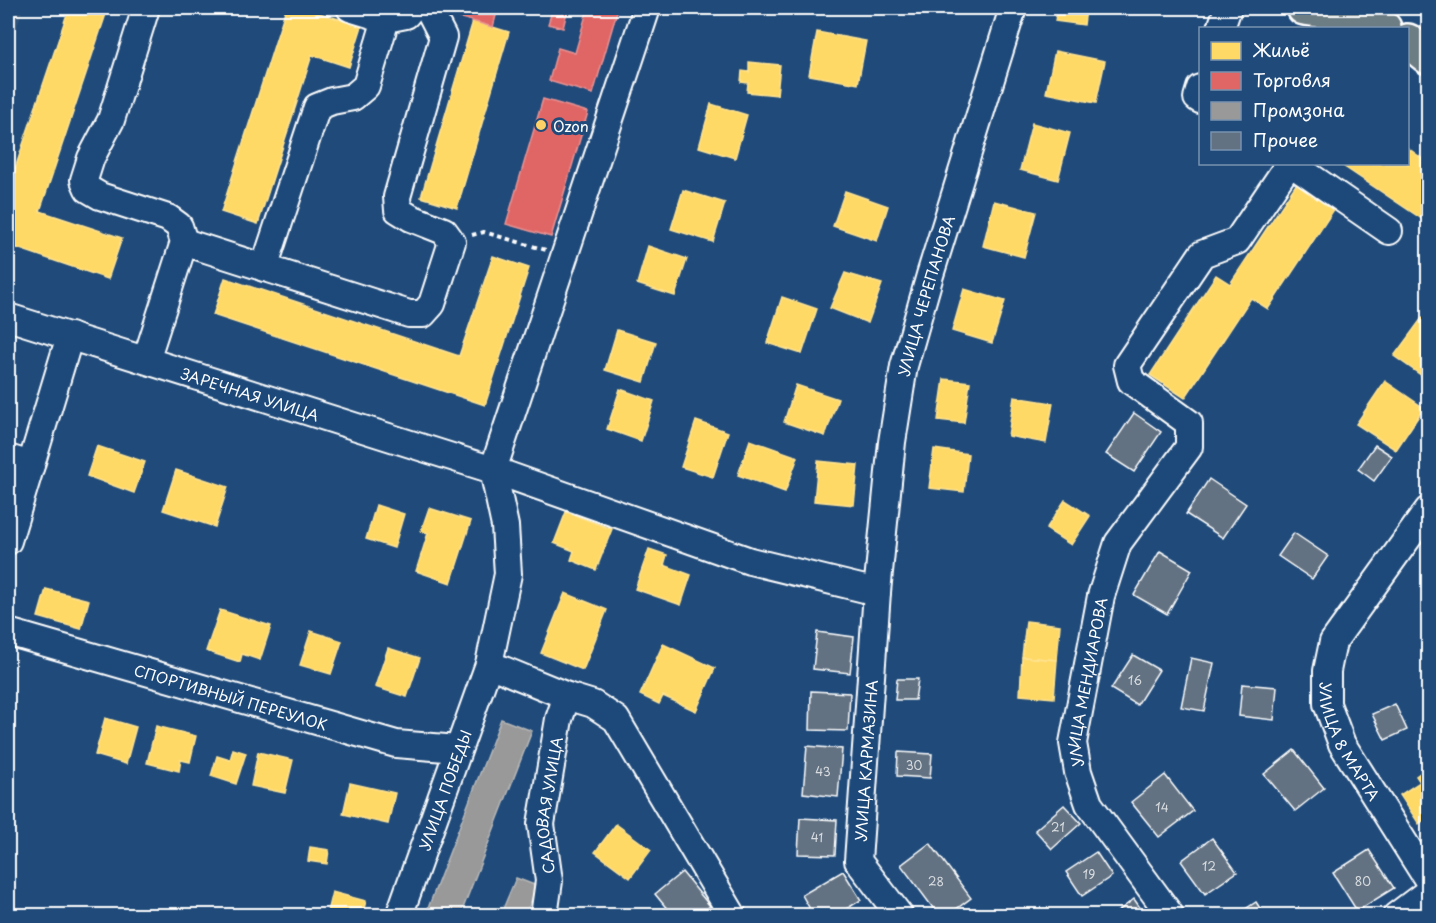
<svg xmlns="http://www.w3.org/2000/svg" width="1436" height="923" viewBox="0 0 1436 923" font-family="'Playpen Sans',sans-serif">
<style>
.built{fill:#33567c}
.homes{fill:#ffd966;stroke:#ffe494;stroke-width:1.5}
.shops{fill:#e06666;stroke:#e99494;stroke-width:1.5}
.industry{fill:#999;stroke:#b8b8b8;stroke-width:1.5}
.building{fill:#637282;stroke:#fff;stroke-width:1.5}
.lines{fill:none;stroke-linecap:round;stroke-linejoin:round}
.minor-casing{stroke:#fff;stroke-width:30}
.major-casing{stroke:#fff;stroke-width:38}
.path{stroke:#fff;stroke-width:4;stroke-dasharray:4.5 4.5;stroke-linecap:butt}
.minor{stroke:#1f4a7a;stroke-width:26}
.major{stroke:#6d7d84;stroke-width:33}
.poi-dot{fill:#ffd166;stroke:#1f4a7a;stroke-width:2}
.labels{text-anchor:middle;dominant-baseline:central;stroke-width:6;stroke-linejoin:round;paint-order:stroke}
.number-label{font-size:12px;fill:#d8dce0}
.poi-label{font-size:15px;fill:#fff;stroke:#1f4a7a;text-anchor:start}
.street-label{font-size:15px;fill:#fff;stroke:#1f4a7a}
</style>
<rect width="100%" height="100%" fill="#1f4a7a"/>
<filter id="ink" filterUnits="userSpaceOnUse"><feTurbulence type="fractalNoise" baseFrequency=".0167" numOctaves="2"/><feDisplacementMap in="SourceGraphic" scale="12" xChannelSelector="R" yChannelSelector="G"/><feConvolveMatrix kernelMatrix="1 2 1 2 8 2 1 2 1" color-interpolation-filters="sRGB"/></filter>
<g filter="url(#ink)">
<path class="built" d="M8,8h15l-15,48z"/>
<g class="homes">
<path d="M69,8h39l-68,203 82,27 -14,41 -100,-34v-56z"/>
<path d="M286,8h17l59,18 -13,41 -37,-12 -54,169 -37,-12z"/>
<path d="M1057,8l29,1 -2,16 -29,-4z"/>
<path d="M473,21l36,11 -52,176 -36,-11z"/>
<path d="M817,32l49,9 -8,43 -49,-9z"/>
<path d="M1055,51l50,10 -9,42 -50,-10z"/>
<path d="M749,62l31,3 -3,30 -30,-3 1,-9 -7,-1 1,-11 7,1z"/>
<path d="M711,104l36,11 -12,43 -36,-11z"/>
<path d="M1032,123l38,10 -12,47 -38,-10z"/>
<path d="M1408,148l20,15v47l-6,9 -82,-55h68z"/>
<path d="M1297,183l38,25 -67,101 -17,-11 -66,100 -35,-23 66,-100 14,9z"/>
<path d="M683,190l42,13 -12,39 -42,-13z"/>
<path d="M845,191l43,15 -11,35 -44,-15z"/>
<path d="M994,201l42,11 -12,45 -41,-11z"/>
<path d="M648,246l39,13 -12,37 -38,-12z"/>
<path d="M493,256l36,12 -44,137 -272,-90 12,-37 234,78z"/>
<path d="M845,273l37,11 -14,39 -38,-15z"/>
<path d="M964,289l41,12 -13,42 -40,-12z"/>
<path d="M782,297l35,12 -15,45 -35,-11z"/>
<path d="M1422,318l6,5v57l-34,-24z"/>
<path d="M617,330l39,12 -12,40 -39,-12z"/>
<path d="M944,379l26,3 -6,41 -26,-3z"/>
<path d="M1385,381l39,27 -28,42 -40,-26z"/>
<path d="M796,385l42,14 -13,37 -41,-14z"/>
<path d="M620,389l34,12 -13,40 -34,-12z"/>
<path d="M1014,397l39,6 -7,40 -38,-7z"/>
<path d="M696,421l32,11 -15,45 -32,-10z"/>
<path d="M750,440l48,17 -13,35 -47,-17z"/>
<path d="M97,446l48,16 -11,31 -47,-17z"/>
<path d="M934,449l34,5 -4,38 -35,-4z"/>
<path d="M818,461l40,4 -4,40 -40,-4z"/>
<path d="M176,470l52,17 -13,40 -52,-17z"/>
<path d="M1065,500l25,16 -19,29 -25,-16z"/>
<path d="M376,505l28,9 -10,34 -28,-9z"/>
<path d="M429,508l42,13 -20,62 -35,-12 12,-38 -7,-2z"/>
<path d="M566,512l46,17 -16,41 -25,-10 3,-9 -20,-8z"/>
<path d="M649,549l18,6 -3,10 27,10 -10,30 -46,-16z"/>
<path d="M46,589l43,11 -8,29 -43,-12z"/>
<path d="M565,593l42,17 -24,60 -42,-17z"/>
<path d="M220,610l51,16 -11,34 -18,-6 -2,8 -34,-11z"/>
<path d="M1026,621l34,4 -3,35 -35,-3z"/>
<path d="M311,631l31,10 -11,33 -31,-9z"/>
<path d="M663,644l52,24 -19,43 -33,-15 -4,8 -19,-9z"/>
<path d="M388,648l32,10 -13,39 -32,-10z"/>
<path d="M1022,657l35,3 -3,38 -34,-3z"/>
<path d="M105,718l31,9 -10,37 -31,-9z"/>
<path d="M156,726l40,10 -6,26 -9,-2 -2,11 -32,-8z"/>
<path d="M233,749l13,4 -10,31 -25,-8 6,-20 13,4z"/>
<path d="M258,752l35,8 -8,33 -34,-7z"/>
<path d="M1428,767v50l-9,7 -19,-29 20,-13 -4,-6z"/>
<path d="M350,783l45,10 -7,31 -45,-10z"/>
<path d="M616,824l35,26 -21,28 -35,-26z"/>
<path d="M310,847l19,3 -2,14 -19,-3z"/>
<path d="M332,892l34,9 -4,15h-36z"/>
</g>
<g class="shops">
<path d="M452,8h46l-5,19 -35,-10z"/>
<path d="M553,8h15l-5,20 -15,-4z"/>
<path d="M588,8h30l-25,86 -44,-13 9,-33 17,5z"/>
<path d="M543,99l45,13 -37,125 -45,-13z"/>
</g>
<g class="industry">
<path d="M501,719l31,12 -72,185h-35z"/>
<path d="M516,878l21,8 -12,30h-25z"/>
</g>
<g class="building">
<path d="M1134,413l27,19 -27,40 -28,-18z"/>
<path d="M1375,445l17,11 -18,25 -16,-12z"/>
<path d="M1209,479l37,25 -23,34 -37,-24z"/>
<path d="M1294,533l34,23 -16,23 -34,-23z"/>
<path d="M1160,551l32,19 -25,44 -33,-19z"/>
<path d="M817,632l37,5 -4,36 -37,-4z"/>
<path d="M1133,655l26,15 -22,35 -26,-16z"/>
<path d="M1191,658l23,5 -10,48 -23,-4z"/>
<path d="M897,679h21l-3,21h-20z"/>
<path d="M1242,684l35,3 -3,33 -35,-4z"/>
<path d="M811,691l39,2 -2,38 -38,-1z"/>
<path d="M1395,704l12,26 -22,10 -13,-26z"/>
<path d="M807,746l35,3 -4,48 -35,-4z"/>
<path d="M1294,750l30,38 -29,23 -31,-37z"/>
<path d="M898,752l34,2 -2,24 -33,-2z"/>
<path d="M1165,775l28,36 -34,26 -28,-35z"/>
<path d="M1064,805l17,18 -29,26 -17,-19z"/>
<path d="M800,818l37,2 -2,35 -37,-1z"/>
<path d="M1212,838l25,34 -32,22 -24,-33z"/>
<path d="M930,843l41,55 -24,18h-8l-38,-51z"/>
<path d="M1369,850l25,38 -37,23 -24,-38z"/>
<path d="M1096,852l16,24 -30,20 -16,-24z"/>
<path d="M843,871l18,29 -26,16h-21l-12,-21z"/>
<path d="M682,872l28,34 -12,10h-25l-18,-22z"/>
<path d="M1134,899l12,17h-34z"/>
<path d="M1256,902l9,14h-30z"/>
</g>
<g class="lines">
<g class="minor-casing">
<g id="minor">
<path d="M146,8l-35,112 -20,38 -7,22 4,9 12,7 68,22 11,8 5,16 -38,118"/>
<path d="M350,8l36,11 20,-4 6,-7"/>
<path d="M1221,28l7,-20"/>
<path d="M1200,88l-3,10 3,2"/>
<path d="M1292,164l97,67"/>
<path d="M184,242l225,72h14l9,-10 20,-62 -8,-11 -33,-13 -13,-8 -1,-13 46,-160 -15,-29"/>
<path d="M264,268l53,-161 15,-6 21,-4 13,-11 20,-67"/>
<path id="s1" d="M8,317l485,153 257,91 127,31"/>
<path d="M8,458l23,7"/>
<path id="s2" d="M1428,510l-95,132 -6,29v33l15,40 86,136"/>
<path d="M8,541l62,-205"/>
<path id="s3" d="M8,632l388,112 62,5"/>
<path d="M489,664l78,32 26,8 23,15 117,197"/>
<path id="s4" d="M399,916l90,-252 19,-90 -3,-48 -12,-56 154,-462"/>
<path id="s5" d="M544,916l5,-35 -8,-57 18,-105 8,-23"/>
<path id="s6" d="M900,916l-42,-55 19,-269 15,-150 12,-76 26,-91 83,-267"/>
<path id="s7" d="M1171,916l-82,-112 -11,-32 -5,-29 28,-147 17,-53 71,-96v-24l-58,-42 -4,-16 75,-111 35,-13 52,-77"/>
<path d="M1396,916l32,-24"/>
</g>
</g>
<g class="major-casing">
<g id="major">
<path d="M1304,8l35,5 45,15"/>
<path d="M1408,41l20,16"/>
</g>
</g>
<path class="path" d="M472,235l12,-3 62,18"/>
<use href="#minor" class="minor"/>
<use href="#major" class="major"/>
</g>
</g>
<circle class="poi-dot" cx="541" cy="125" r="6"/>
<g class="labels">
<g class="number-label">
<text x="1135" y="680">16</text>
<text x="914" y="765">30</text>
<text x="823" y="771">43</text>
<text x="1162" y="807">14</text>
<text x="1058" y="827">21</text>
<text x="817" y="837">41</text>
<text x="1209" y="866">12</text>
<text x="1089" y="874">19</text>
<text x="936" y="881">28</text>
<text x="1363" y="881">80</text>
</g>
<g class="poi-label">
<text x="553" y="125">Ozon</text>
</g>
<g class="street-label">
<text stroke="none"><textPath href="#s6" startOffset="640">УЛИЦА ЧЕРЕПАНОВА</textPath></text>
<text stroke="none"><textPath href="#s1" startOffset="254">ЗАРЕЧНАЯ УЛИЦА</textPath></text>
<text stroke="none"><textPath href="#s7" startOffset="264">УЛИЦА МЕНДИАРОВА</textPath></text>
<text stroke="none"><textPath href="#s3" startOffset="232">СПОРТИВНЫЙ ПЕРЕУЛОК</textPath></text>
<text stroke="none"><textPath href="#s2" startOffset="268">УЛИЦА 8 МАРТА</textPath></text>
<text stroke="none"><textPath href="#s6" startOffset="170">УЛИЦА КАРМАЗИНА</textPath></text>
<text stroke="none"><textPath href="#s4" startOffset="134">УЛИЦА ПОБЕДЫ</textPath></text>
<text stroke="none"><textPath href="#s5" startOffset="112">САДОВАЯ УЛИЦА</textPath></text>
</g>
</g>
<rect width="1436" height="923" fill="none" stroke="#1f4a7a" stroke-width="30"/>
<rect x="15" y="15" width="1406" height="893" fill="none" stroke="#fff" stroke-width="2" filter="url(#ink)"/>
<rect x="1199" y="27" width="210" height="138" fill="#1f4a7a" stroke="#7992af" stroke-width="1.5"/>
<rect x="1211" y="42" width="30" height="18" fill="#ffd966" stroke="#7992af" stroke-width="1.5"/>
<text x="1253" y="57" font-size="18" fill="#ffffff">Жильё</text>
<rect x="1211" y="72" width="30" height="18" fill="#e06666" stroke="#7992af" stroke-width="1.5"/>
<text x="1253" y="87" font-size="18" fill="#ffffff">Торговля</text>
<rect x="1211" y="102" width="30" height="18" fill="#999999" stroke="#7992af" stroke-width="1.5"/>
<text x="1253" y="117" font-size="18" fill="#ffffff">Промзона</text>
<rect x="1211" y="132" width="30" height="18" fill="#637282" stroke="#7992af" stroke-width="1.5"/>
<text x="1253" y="147" font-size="18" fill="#ffffff">Прочее</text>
</svg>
